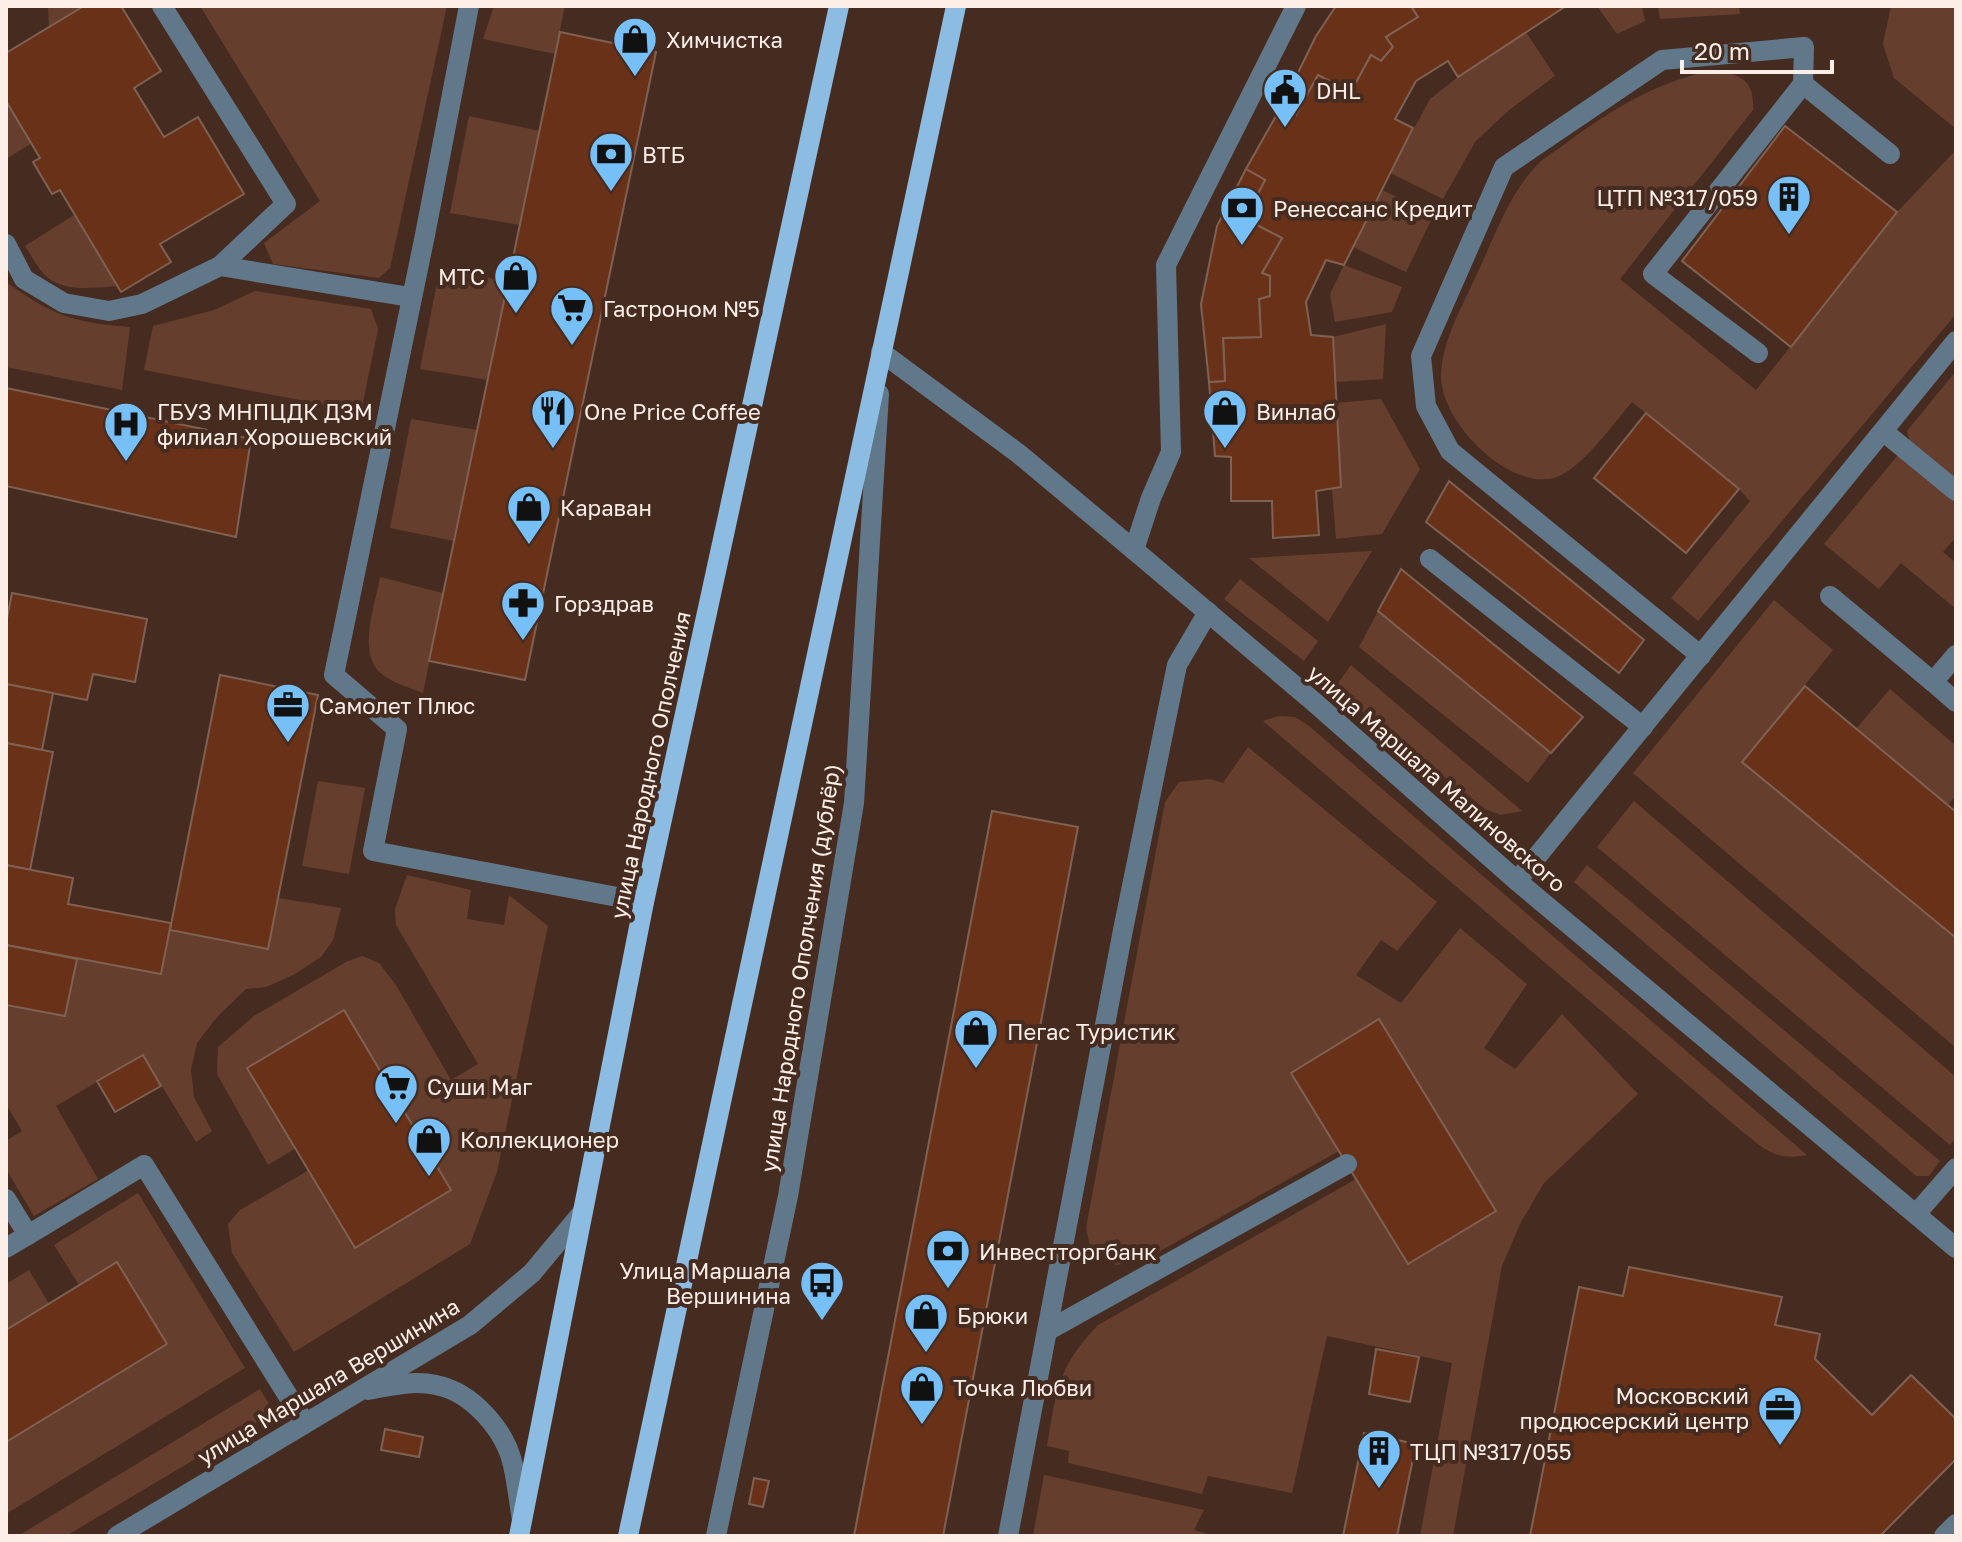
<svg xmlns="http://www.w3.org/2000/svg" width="1962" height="1542" viewBox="0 0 1962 1542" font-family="'Golos Text',sans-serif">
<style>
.green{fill:#653e2d}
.building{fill:#693218;stroke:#7f6154;stroke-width:2}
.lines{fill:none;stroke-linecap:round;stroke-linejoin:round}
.minor{stroke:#61788a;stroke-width:20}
.major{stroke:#8cbce2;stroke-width:20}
.labels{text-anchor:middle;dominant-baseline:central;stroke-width:8;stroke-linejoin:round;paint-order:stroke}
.poi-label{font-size:22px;fill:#fdefe8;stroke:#462c20;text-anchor:start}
.street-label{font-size:22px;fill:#fdefe8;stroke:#462c20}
</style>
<rect width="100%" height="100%" fill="#462c20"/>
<g class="green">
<path d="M48,6h36l-35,21z"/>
<path d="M200,6h247l-57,262 -11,10 -106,-14 -9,-21 56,-42z"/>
<path d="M494,6h71l-10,48 -72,-15z"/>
<path d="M1597,6h45l3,15 -28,13z"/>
<path d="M1658,6h81l1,8 -80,5z"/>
<path d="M1891,6h65v123l-62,-51 -11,-34z"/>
<path d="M1526,32l29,44 -46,34 -34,32 -32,57 -53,-26 40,-74 28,-22z"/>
<path d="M1710,71c28,2 45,7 43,39l-133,169 136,111 141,-178 59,-62v164l-258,307 -27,-23 79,-97 -11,-12 -107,-87c-18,21 -52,69 -78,76 -47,12 -115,-58 -113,-104 2,-35 20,-65 34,-96 18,-37 33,-83 61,-112 8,-9 20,-15 29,-22 44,-33 91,-62 145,-73z"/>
<path d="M6,101l26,42 -26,16z"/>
<path d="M469,116l71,15 -20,94 -70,-12z"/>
<path d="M1382,190l52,24 -28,58 -53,-25z"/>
<path d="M74,215l43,71c-23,2 -58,7 -74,-13 -7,-8 -12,-18 -18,-27z"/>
<path d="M1344,265l58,22 -10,25 -57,10 -5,-28z"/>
<path d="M440,267l68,15 -20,98 -68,-11z"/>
<path d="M6,282c48,34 65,40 124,45l-8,63 -116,-23z"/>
<path d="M255,291l116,18 7,20 -17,83 -217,-42 9,-44 61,-16z"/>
<path d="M1386,324l-3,55 -48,3 -2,-45z"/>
<path d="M1956,371v111l-45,-36 -4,-15z"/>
<path d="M1381,399l39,70 -38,65 -46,5 -4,-50 9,-2 -5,-84z"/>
<path d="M411,419l66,11 -23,111 -64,-13z"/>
<path d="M1898,455l58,48v34l-13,15 13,11v46l-55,-46 -22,26 -55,-45z"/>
<path d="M1372,551l-44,71 -79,-64z"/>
<path d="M380,577l63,16 -20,100c-15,-6 -41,-13 -49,-28 -13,-25 2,-63 6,-88z"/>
<path d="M1240,579l78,62 -14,20 -80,-62z"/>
<path d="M1774,600l59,50 -90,112 213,176v110l-323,-275z"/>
<path d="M1378,611l173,142 -23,30 -169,-136z"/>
<path d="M1351,665l171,146 -22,4 -15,-6 -151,-120z"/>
<path d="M1890,689l66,57v49l-8,10 -92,-76z"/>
<path d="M1278,716l17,1 14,9 498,429c-33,7 -45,-8 -69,-27l-475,-407z"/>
<path d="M1248,747l189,155 -40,49 -16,-11 -25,35 45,28 59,-75 67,56 -43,64 31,21 47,-55 76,80 -94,89 -23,39 -19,44 -49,270h-33l32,-173 -125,-27 -35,157 -84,-17 -6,18 -134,-31 1,-12 -22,-5c10,-57 10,-78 51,-121l258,-146 -17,-28 -197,110 -26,4 -25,-14 -5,-23 79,-426 14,-20 31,-3 13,4z"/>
<path d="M318,781l47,7 -16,86 -47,-8z"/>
<path d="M1634,801l322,276v61l-6,7 -353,-298z"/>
<path d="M1587,865l353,296 -11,15h-13l-342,-294z"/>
<path d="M407,875l64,15 -4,29 37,6 5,-30 39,31 -51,246 -27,72 -176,108 -62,-99 -4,-29 12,-14 69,-40 142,19 -107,-179 -48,138 -28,17 -51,-91 1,-27 36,-31 92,-54 16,-6 17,7 17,22 55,95 27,-16 -82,-139 -1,-16z"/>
<path d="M278,898l63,10 -8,32 -12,17 -26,17 -29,13 -20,2 -29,28 -20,26 -6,27 3,27 18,34 -16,11 -53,-87 -87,51 42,73 -64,37 -28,-47v-28l16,-10 -16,-27v-99l59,11 12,-57 84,15 9,-44 97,19z"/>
<path d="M138,1193l107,175 -239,146v-72l161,-98 -88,-59 -25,-40z"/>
<path d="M29,1270l20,34 -43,26v-46z"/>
<path d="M260,1389l14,23 -208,124h-48z"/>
<path d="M1044,1475l160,35 -10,20 22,6h-183z"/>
</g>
<g class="building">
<path d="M84,6h37l40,65 -27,17 30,49 34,-20 46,77 -84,50 11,18 -50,30 -61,-102 -8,4 -19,-32 7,-4 -34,-57v-48z"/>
<path d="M1336,6h75l7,11 -32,20 7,10 -12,14 -10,-6 -20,37 -33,-17 -22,40 -15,-8 35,-71z"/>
<path d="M1411,6h155l-108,71 -10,-16 -32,20 -21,38 18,9 -69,137 -18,-5 -20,42 5,33 22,2 8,150 -25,4 3,44 -46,3 -1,-37h-41v-44l-16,-1 -6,-74 16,-1 -2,-43 38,-1 -2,-38 11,-3v-20l-8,-3 20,-35 -37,-19 20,-39 -19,-11 35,-62 15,8 22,-40 33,17 20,-37 10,6 12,-14 -7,-10 32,-20z"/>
<path d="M560,32l96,20 -131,628 -96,-19z"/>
<path d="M1785,126l112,86 -106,135 -109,-86z"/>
<path d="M1246,169l19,11 -20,39 37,19 -20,35 8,3v20l-11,3 2,38 -38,1 2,43 -16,1 -8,-78 16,-78z"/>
<path d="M6,388l245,51 -15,98 -230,-51z"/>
<path d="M1646,413l93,76 -53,64 -92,-75z"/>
<path d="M1449,481l195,159 -25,33 -193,-151z"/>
<path d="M1401,569l182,148 -32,36 -173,-142z"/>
<path d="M12,593l135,26 -12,63 -42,-8 -6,26 -81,-16v-61z"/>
<path d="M220,675l98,20 -50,254 -98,-19z"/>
<path d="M6,684l47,9 -11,57 -36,-7z"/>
<path d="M1805,686l151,126v126l-214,-176z"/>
<path d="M6,743l47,9 -23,118 -24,-5z"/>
<path d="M992,811l86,16 -18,95 -117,614h-89z"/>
<path d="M6,865l67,13 -5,26 103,19 -10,51 -155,-29z"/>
<path d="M6,945l71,14 -12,57 -59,-11z"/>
<path d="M344,1010l107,180 -96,58 -108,-180z"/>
<path d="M1379,1019l117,192 -88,53 -117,-191z"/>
<path d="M143,1055l18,31 -46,26 -18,-31z"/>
<path d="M117,1262l50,82 -161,98v-112z"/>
<path d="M1629,1267l153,30 -7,28 45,9 -5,25 57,56 39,-40 45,44v40l-76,77h-350l49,-249 44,9z"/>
<path d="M1376,1349l43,8 -9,45 -41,-8z"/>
<path d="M385,1429l38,8 -4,20 -38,-7z"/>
<path d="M1364,1433l52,11 -19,92h-54z"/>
<path d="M754,1478l15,3 -6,26 -14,-3z"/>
</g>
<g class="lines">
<g class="minor">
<path d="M469,6l-44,229 -91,440 63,54 -24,122 271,51"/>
<path d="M1803,84l87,70"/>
<path d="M6,244l18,35 40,24 45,8 33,-7 78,-38 66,-62 -124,-198"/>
<path d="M220,266l190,31"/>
<path d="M881,352l138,102 115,96 180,152 203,179 439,367"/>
<path d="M1884,432l72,59"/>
<path d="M1134,550l17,-52 20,-46 -5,-187 130,-259"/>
<path d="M1430,559l213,168"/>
<path d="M1830,596l103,86"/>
<path d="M1956,655l-23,27 23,20"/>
<path d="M1701,656l-251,-205 -24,-45 -5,-50 83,-189 158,-107 142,-13 -1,37 -150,190 105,79"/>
<path d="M1517,881l439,-540"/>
<path d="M6,1199l22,36 116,-70 161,258"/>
<path d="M1916,1214l40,-46"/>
<path d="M6,1248l22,-13"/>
<path d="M1047,1331l300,-167"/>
<path d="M368,1390c21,-4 46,-10 68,-5 36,7 69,45 77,80 4,18 6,37 9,55"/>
<path d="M117,1536l353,-211 62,-52 50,-60"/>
<path d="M716,1536l72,-340 66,-393 25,-409"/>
<path d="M1008,1536l115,-606 54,-265 31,-53"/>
<path d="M1944,1536l12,-12"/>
</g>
<g class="major">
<path d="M519,1536l125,-634 195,-896"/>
<path d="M628,1536l328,-1530"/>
</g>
</g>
<defs>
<g id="shop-pin" transform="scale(2.3)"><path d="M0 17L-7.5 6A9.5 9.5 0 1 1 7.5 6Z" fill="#76c0f7" stroke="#462c20"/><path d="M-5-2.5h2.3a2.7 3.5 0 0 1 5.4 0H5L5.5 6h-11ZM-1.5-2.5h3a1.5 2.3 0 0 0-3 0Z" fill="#111"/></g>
<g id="civic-pin" transform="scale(2.3)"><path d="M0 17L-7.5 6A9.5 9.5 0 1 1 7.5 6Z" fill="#76c0f7" stroke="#462c20"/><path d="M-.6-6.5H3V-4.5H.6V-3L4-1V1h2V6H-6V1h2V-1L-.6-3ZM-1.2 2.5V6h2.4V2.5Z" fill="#111"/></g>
<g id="bank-pin" transform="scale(2.3)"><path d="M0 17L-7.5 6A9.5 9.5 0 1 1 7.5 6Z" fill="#76c0f7" stroke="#462c20"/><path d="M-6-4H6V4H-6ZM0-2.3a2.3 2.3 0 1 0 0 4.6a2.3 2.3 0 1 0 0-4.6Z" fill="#111"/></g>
<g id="building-pin" transform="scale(2.3)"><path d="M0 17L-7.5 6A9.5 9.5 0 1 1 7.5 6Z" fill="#76c0f7" stroke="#462c20"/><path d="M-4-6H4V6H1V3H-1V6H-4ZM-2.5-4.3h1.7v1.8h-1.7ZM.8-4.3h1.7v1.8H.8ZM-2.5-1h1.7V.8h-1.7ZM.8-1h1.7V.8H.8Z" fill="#111"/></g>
<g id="supermarket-pin" transform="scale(2.3)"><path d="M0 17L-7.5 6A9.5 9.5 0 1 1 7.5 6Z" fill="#76c0f7" stroke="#462c20"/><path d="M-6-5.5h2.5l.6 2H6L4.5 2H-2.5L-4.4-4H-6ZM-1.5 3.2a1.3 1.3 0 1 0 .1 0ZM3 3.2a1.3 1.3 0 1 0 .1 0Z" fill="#111"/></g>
<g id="restaurant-pin" transform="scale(2.3)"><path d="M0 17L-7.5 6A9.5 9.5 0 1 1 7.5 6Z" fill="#76c0f7" stroke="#462c20"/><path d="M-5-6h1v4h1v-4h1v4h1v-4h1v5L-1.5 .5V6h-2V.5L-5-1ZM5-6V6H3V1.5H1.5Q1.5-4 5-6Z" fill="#111"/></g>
<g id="hospital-pin" transform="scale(2.3)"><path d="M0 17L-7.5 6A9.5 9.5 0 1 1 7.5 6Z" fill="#76c0f7" stroke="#462c20"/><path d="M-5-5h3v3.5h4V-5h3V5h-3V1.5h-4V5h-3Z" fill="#111"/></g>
<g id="pharmacy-pin" transform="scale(2.3)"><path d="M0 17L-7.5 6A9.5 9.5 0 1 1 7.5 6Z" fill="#76c0f7" stroke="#462c20"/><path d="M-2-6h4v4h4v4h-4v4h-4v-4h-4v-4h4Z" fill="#111"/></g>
<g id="office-pin" transform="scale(2.3)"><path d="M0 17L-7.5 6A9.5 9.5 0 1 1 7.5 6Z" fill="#76c0f7" stroke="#462c20"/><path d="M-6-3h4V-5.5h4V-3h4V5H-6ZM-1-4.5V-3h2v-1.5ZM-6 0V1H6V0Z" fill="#111"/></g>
<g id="bus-pin" transform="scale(2.3)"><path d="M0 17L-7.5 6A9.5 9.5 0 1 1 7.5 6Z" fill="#76c0f7" stroke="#462c20"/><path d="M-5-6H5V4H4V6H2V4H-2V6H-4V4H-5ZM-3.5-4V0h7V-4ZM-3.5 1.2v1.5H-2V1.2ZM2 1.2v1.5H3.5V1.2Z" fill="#111"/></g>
</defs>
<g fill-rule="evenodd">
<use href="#shop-pin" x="635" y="39"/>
<use href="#civic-pin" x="1285" y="90"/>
<use href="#bank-pin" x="611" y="154"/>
<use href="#building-pin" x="1789" y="197"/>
<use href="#bank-pin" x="1242" y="208"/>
<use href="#shop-pin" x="516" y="276"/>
<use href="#supermarket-pin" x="572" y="308"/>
<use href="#restaurant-pin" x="553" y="411"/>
<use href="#shop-pin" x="1225" y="411"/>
<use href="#hospital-pin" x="126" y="424"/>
<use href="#shop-pin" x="529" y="507"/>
<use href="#pharmacy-pin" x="523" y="603"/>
<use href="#office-pin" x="288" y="705"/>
<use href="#shop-pin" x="976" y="1031"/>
<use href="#supermarket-pin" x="396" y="1086"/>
<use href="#shop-pin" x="429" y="1139"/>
<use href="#bank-pin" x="948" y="1251"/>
<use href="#bus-pin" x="822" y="1283"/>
<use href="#shop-pin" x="926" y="1315"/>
<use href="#shop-pin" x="922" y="1387"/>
<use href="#office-pin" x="1780" y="1408"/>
<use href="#building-pin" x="1379" y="1451"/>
</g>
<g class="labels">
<g class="poi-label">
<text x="666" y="39">Химчистка</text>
<text x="1316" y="90">DHL</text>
<text x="642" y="154">ВТБ</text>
<text x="1758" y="197" text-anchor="end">ЦТП №317/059</text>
<text x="1273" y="208">Ренессанс Кредит</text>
<text x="485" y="276" text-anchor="end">МТС</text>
<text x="603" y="308">Гастроном №5</text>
<text x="157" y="411">ГБУЗ МНПЦДК ДЗМ<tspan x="157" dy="25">филиал Хорошевский</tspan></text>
<text x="584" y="411">One Price Coffee</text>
<text x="1256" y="411">Винлаб</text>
<text x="560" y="507">Караван</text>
<text x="554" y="603">Горздрав</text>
<text x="319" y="705">Самолет Плюс</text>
<text x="1007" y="1031">Пегас Туристик</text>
<text x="427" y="1086">Cуши Маг</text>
<text x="460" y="1139">Коллекционер</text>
<text x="979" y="1251">Инвестторгбанк</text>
<text x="791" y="1270" text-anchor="end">Улица Маршала<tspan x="791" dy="25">Вершинина</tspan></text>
<text x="957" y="1315">Брюки</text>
<text x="953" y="1387">Точка Любви</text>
<text x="1749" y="1395" text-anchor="end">Московский<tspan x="1749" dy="25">продюсерский центр</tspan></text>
<text x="1410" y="1451">ТЦП №317/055</text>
</g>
<g class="street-label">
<text transform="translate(650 765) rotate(-78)">улица Народного Ополчения</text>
<text transform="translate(1437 778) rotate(41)">улица Маршала Малиновского</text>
<text transform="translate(800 968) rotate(-81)">улица Народного Ополчения (дублёр)</text>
<text transform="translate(328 1381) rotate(-31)">улица Маршала Вершинина</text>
</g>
</g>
<rect width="1962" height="1542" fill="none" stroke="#fdefe8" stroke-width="16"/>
<path d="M1682 60v12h150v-12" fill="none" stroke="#fdefe8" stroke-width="4"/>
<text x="1694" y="60" font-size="24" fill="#fdefe8" stroke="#462c20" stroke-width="6" paint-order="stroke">20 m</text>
</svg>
